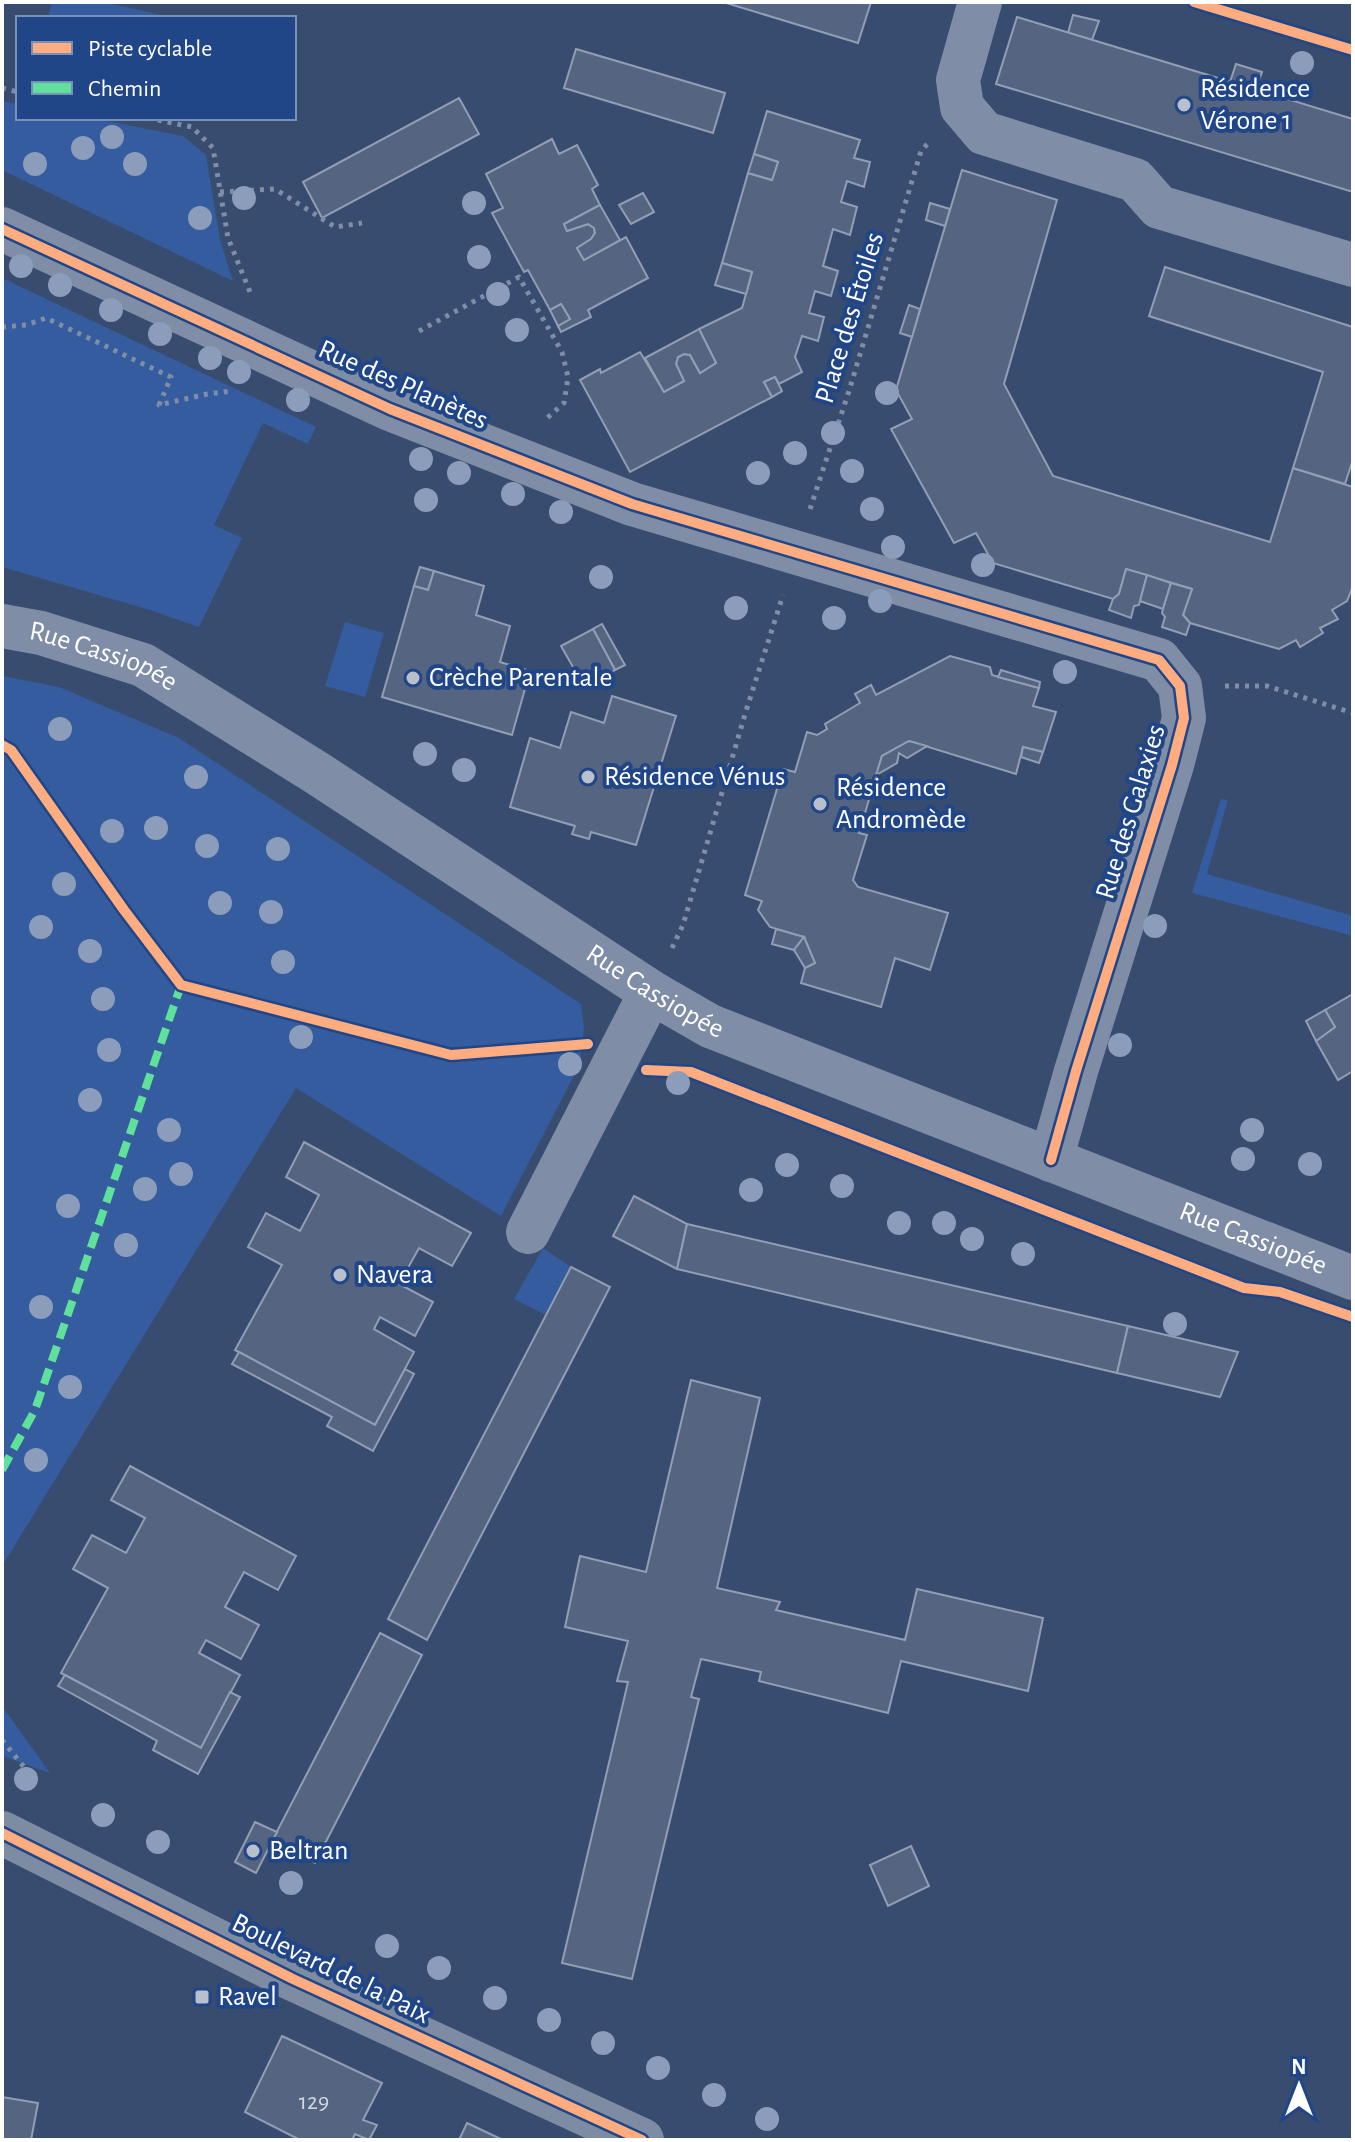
<svg xmlns="http://www.w3.org/2000/svg" width="1355" height="2142" viewBox="0 0 1355 2142" font-family="'Alegreya Sans',sans-serif">
<style>
.green{fill:#355c9e}
.building{fill:#546481;stroke:#929eb4;stroke-width:2}
.lines{fill:none;stroke-linecap:round;stroke-linejoin:round}
.path{stroke:#7f8da6;stroke-width:5;stroke-dasharray:4 6;stroke-linecap:butt}
.minor{stroke:#7f8da6;stroke-width:44}
.major{stroke:#7e8ca3;stroke-width:44}
.quiet{stroke:#60e19b;stroke-width:8;stroke-dasharray:16 8;stroke-linecap:butt}
.cycleway-casing{stroke:#204688;stroke-width:15}
.cycleway{stroke:#ffac80;stroke-width:10}
.tree{fill:#8b9dbb}
.poi-dot{fill:#b9c0cd;stroke:#204688;stroke-width:3}
.labels{text-anchor:middle;dominant-baseline:central;stroke-width:8;stroke-linejoin:round;paint-order:stroke}
.number-label{font-size:24px;fill:#d4d8e0}
.poi-label{font-size:28px;fill:#fff;stroke:#204688;text-anchor:start}
.street-label{font-size:28px;fill:#fff;stroke:#204688}
</style>
<rect width="100%" height="100%" fill="#384c70"/>
<g class="green">
<path d="M52,2h52l70,16h-126z"/>
<path d="M2,101l16,3v14h73l92,18 23,19 14,85 13,41 -231,-111z"/>
<path d="M2,278l314,149 -8,17 -45,-21 -49,102 28,13 -43,89 -49,-17 -148,-43z"/>
<path d="M345,622l39,11 -19,64 -40,-11z"/>
<path d="M2,676l57,11 120,51 402,266 3,23 -4,37 -79,152 -205,-128 -294,478z"/>
<path d="M1221,799l7,1 -21,74 146,42v20l-161,-43z"/>
<path d="M543,1248l28,19 -25,48 -32,-16z"/>
<path d="M2,1706l48,67 -48,-17z"/>
</g>
<g class="building">
<path d="M723,2h148l-13,41z"/>
<path d="M1073,15l26,6 -7,19 -24,-7z"/>
<path d="M1017,17l336,102v73l-357,-108z"/>
<path d="M576,49l149,44 -12,40 -149,-45z"/>
<path d="M1236,64l26,8 -6,18 -26,-8z"/>
<path d="M459,98l20,36 -157,84 -19,-36z"/>
<path d="M767,111l93,29 -6,18 16,4 -6,25 -17,-6 -6,21 16,5 -7,28 -17,-6 -10,37 15,5 -7,25 -16,-5 -6,22 15,4 -6,24 -16,-5 -7,21 7,15 -23,12 -4,-7 -11,5 8,15 -142,75 -50,-92 20,-11 1,4 39,-21 24,40 20,-11 -8,-17 2,-7 6,-3 6,1 10,18 16,-10 -17,-34 43,-21 4,-14 6,-22 -30,-9 26,-90 24,7 6,-18 -24,-8z"/>
<path d="M552,139l7,15 18,-9 21,40 -6,4 8,16 -36,19 3,7 21,-7 6,4 1,5 -4,6 -14,9 7,12 42,-23 22,41 -60,32 3,7 -30,15 -3,-6 12,-7 -9,-15 -11,6 -22,-40 -4,2 -32,-59 11,-5 -17,-34z"/>
<path d="M754,154l24,8 -6,18 -24,-7z"/>
<path d="M962,170l95,30 -53,184 49,92 217,66 23,-74 60,19v99l-6,15 -15,9 6,9 -18,9 3,5 -23,14 -4,-7 -17,9 -89,-26 -7,-8 9,-26 -66,-20 -7,25 -6,5 -120,-36 -17,-30 -22,10 -63,-114 21,-10 -16,-29z"/>
<path d="M643,193l11,19 -23,12 -12,-19z"/>
<path d="M930,203l20,6 -5,17 -19,-6z"/>
<path d="M600,205l20,35 -36,20 -7,-12 14,-9 4,-6 -1,-5 -6,-4 -21,7 -3,-7z"/>
<path d="M722,263l30,9 -6,22 -31,-9z"/>
<path d="M1165,267l188,60v132l-8,25 -52,-16 30,-96 -174,-56z"/>
<path d="M561,304l9,15 -12,7 -8,-16z"/>
<path d="M909,305l11,4 -8,28 -12,-4z"/>
<path d="M699,329l17,34 -16,10 -10,-18 -6,-1 -6,3 -2,7 8,17 -20,11 -19,-34z"/>
<path d="M775,377l7,14 -10,6 -8,-15z"/>
<path d="M420,567l14,4 -6,19 -14,-4z"/>
<path d="M1126,569l21,6 -8,30 -5,1 -3,12 -22,-8 4,-11 6,-5z"/>
<path d="M434,571l50,15 -8,29 34,11 -10,36 30,9 -18,64 -130,-38 32,-111 14,4z"/>
<path d="M1147,575l24,8 -8,26 -23,-8z"/>
<path d="M1171,583l21,6 -9,26 7,8 -4,12 -24,-8 3,-10 -3,-4 1,-4z"/>
<path d="M602,624l23,41 -10,5 -22,-41z"/>
<path d="M593,629l22,41 -30,18 -24,-42z"/>
<path d="M950,656l40,11 2,8 47,13 -6,18 23,6 -13,40 -20,-5 -7,27 -107,-33 -27,15 -23,77 8,2 -14,45 5,7 90,26 -18,57 -35,-12 -14,49 -80,-24 4,-15 10,-5 -11,-26 -34,-10 -12,-17 4,-9 -17,-6 38,-126 12,3 12,-40 10,3 10,-6 -2,-5 35,-21 -5,-9 16,-9 5,10z"/>
<path d="M1001,670l39,12 -1,6 -41,-11z"/>
<path d="M612,696l64,20 -40,129 -45,-13 -2,7 -17,-5 3,-8 -65,-19 20,-69 30,10 11,-36 33,11z"/>
<path d="M909,741l18,5 -20,12 -8,-5 -2,10 -21,12 6,-19z"/>
<path d="M1023,747l20,5 -4,11 -18,-6z"/>
<path d="M776,929l28,8 -10,13 -22,-6z"/>
<path d="M804,937l11,26 -10,5 -11,-18z"/>
<path d="M1353,994v77l-15,9 -22,-39 19,-14 -10,-17z"/>
<path d="M1325,1010l10,17 -19,14 -10,-20z"/>
<path d="M304,1142l167,91 -19,33 -33,-18 -20,36 34,18 -18,34 -35,-19 -6,12 40,23 -39,73 -140,-75 47,-85 -34,-18 18,-34 34,18 19,-36 -33,-18z"/>
<path d="M634,1196l53,28 -10,45 -64,-33z"/>
<path d="M687,1224l441,102 -11,47 -440,-104z"/>
<path d="M571,1267l39,20 -183,353 -39,-21z"/>
<path d="M1128,1326l110,26 -18,45 -103,-24z"/>
<path d="M239,1352l136,73 30,-56 9,5 -41,77 -46,-25 5,-9 -100,-53z"/>
<path d="M691,1380l69,18 -43,190 63,14 -4,8 129,30 12,-51 126,29 -15,73 -127,-30 -13,52 -129,-32 2,-9 -60,-13 -10,38 8,2 -67,280 -70,-16 66,-281 -11,-1 11,-40 -63,-14 15,-71 66,16z"/>
<path d="M130,1466l166,90 -18,34 -34,-18 -19,35 34,18 -18,34 -35,-19 -7,13 41,22 -39,73 -140,-75 47,-85 -35,-19 19,-34 34,18 19,-35 -34,-18z"/>
<path d="M380,1633l42,22 -107,208 -43,-22z"/>
<path d="M65,1675l136,73 29,-56 10,5 -42,77 -45,-24 4,-9 -99,-55z"/>
<path d="M255,1822l22,10 -21,41 -21,-11z"/>
<path d="M911,1846l18,40 -41,20 -18,-41z"/>
<path d="M282,2036l100,47 -19,37 14,5 -8,15 -14,-6 -3,6h-52l-55,-28z"/>
<path d="M2,2097l36,6 -7,37h-29z"/>
<path d="M467,2123l36,17h-44z"/>
</g>
<g class="lines">
<g class="path">
<path d="M2,88l16,4"/>
<path d="M148,118l44,9 21,21 15,90 22,54"/>
<path d="M220,192l55,-3 60,38 27,-4"/>
<path d="M2,327l24,-2 20,-7 125,59 -12,28 48,-11 25,-3"/>
<path d="M419,331l100,-54 43,75 6,25 -4,26 -19,17"/>
<path d="M810,509l39,-118 72,-240 10,-11"/>
<path d="M1225,686h42l86,27"/>
<path d="M672,948l11,-23 63,-214 37,-116"/>
<path d="M2,1740l36,44"/>
</g>
<g class="minor">
<path d="M980,2l-22,78 4,27 22,26 151,47 24,27 194,58"/>
<path d="M2,229l388,180 242,95 527,156 21,26 4,32 -12,47 -96,306 -25,89"/>
<path id="s1" d="M2,626l39,7 102,32 174,108 334,219 59,34 643,252"/>
<path d="M528,1232l123,-240"/>
</g>
<path class="major" d="M2,1833l291,146 349,161"/>
<path class="quiet" d="M2,1470l33,-60 146,-425"/>
<g class="cycleway-casing">
<g id="cycleway">
<path d="M1194,2l159,48"/>
<path d="M2,229l388,180 242,95 527,156 21,26 4,32 -12,47 -96,306 -25,89"/>
<path d="M2,745l9,5 113,160 57,75 270,70 137,-11"/>
<path d="M646,1070l45,2 553,216 36,4 73,25"/>
<path d="M2,1833l291,146 349,161"/>
</g>
</g>
<use href="#cycleway" class="cycleway"/>
</g>
<g class="tree">
<circle cx="1302" cy="63" r="12"/>
<circle cx="112" cy="137" r="12"/>
<circle cx="83" cy="148" r="12"/>
<circle cx="35" cy="164" r="12"/>
<circle cx="135" cy="164" r="12"/>
<circle cx="244" cy="198" r="12"/>
<circle cx="474" cy="203" r="12"/>
<circle cx="200" cy="218" r="12"/>
<circle cx="479" cy="257" r="12"/>
<circle cx="21" cy="266" r="12"/>
<circle cx="60" cy="285" r="12"/>
<circle cx="498" cy="294" r="12"/>
<circle cx="111" cy="310" r="12"/>
<circle cx="517" cy="330" r="12"/>
<circle cx="160" cy="334" r="12"/>
<circle cx="210" cy="358" r="12"/>
<circle cx="239" cy="372" r="12"/>
<circle cx="887" cy="393" r="12"/>
<circle cx="298" cy="400" r="12"/>
<circle cx="833" cy="433" r="12"/>
<circle cx="795" cy="453" r="12"/>
<circle cx="421" cy="459" r="12"/>
<circle cx="852" cy="471" r="12"/>
<circle cx="459" cy="473" r="12"/>
<circle cx="758" cy="473" r="12"/>
<circle cx="513" cy="494" r="12"/>
<circle cx="426" cy="500" r="12"/>
<circle cx="872" cy="509" r="12"/>
<circle cx="561" cy="512" r="12"/>
<circle cx="893" cy="547" r="12"/>
<circle cx="983" cy="565" r="12"/>
<circle cx="601" cy="577" r="12"/>
<circle cx="880" cy="601" r="12"/>
<circle cx="736" cy="608" r="12"/>
<circle cx="834" cy="618" r="12"/>
<circle cx="1065" cy="672" r="12"/>
<circle cx="60" cy="729" r="12"/>
<circle cx="425" cy="754" r="12"/>
<circle cx="464" cy="770" r="12"/>
<circle cx="196" cy="777" r="12"/>
<circle cx="156" cy="828" r="12"/>
<circle cx="112" cy="831" r="12"/>
<circle cx="207" cy="846" r="12"/>
<circle cx="278" cy="849" r="12"/>
<circle cx="64" cy="884" r="12"/>
<circle cx="220" cy="903" r="12"/>
<circle cx="271" cy="912" r="12"/>
<circle cx="1155" cy="926" r="12"/>
<circle cx="41" cy="927" r="12"/>
<circle cx="90" cy="951" r="12"/>
<circle cx="283" cy="962" r="12"/>
<circle cx="103" cy="999" r="12"/>
<circle cx="301" cy="1037" r="12"/>
<circle cx="1120" cy="1045" r="12"/>
<circle cx="109" cy="1050" r="12"/>
<circle cx="570" cy="1064" r="12"/>
<circle cx="678" cy="1083" r="12"/>
<circle cx="90" cy="1100" r="12"/>
<circle cx="169" cy="1130" r="12"/>
<circle cx="1252" cy="1130" r="12"/>
<circle cx="1243" cy="1159" r="12"/>
<circle cx="1310" cy="1164" r="12"/>
<circle cx="787" cy="1165" r="12"/>
<circle cx="181" cy="1174" r="12"/>
<circle cx="842" cy="1186" r="12"/>
<circle cx="145" cy="1189" r="12"/>
<circle cx="751" cy="1190" r="12"/>
<circle cx="68" cy="1206" r="12"/>
<circle cx="899" cy="1223" r="12"/>
<circle cx="944" cy="1223" r="12"/>
<circle cx="972" cy="1239" r="12"/>
<circle cx="126" cy="1245" r="12"/>
<circle cx="1023" cy="1254" r="12"/>
<circle cx="41" cy="1307" r="12"/>
<circle cx="1175" cy="1324" r="12"/>
<circle cx="70" cy="1387" r="12"/>
<circle cx="36" cy="1460" r="12"/>
<circle cx="26" cy="1779" r="12"/>
<circle cx="103" cy="1815" r="12"/>
<circle cx="158" cy="1842" r="12"/>
<circle cx="291" cy="1883" r="12"/>
<circle cx="387" cy="1946" r="12"/>
<circle cx="439" cy="1968" r="12"/>
<circle cx="495" cy="1998" r="12"/>
<circle cx="549" cy="2020" r="12"/>
<circle cx="603" cy="2043" r="12"/>
<circle cx="658" cy="2068" r="12"/>
<circle cx="714" cy="2095" r="12"/>
<circle cx="767" cy="2119" r="12"/>
</g>
<g class="poi-dot">
<circle cx="1184" cy="105" r="8"/>
<circle cx="413" cy="678" r="8"/>
<circle cx="588" cy="777" r="8"/>
<circle cx="820" cy="804" r="8"/>
<circle cx="340" cy="1275" r="8"/>
<circle cx="253" cy="1851" r="8"/>
<rect x="194" y="1989" width="16" height="16" rx="4"/>
</g>
<g class="labels">
<g class="number-label">
<text x="314" y="2102">129</text>
</g>
<g class="poi-label">
<text x="1200" y="89">Résidence<tspan x="1200" dy="32">Vérone 1</tspan></text>
<text x="429" y="678">Crèche Parentale</text>
<text x="604" y="777">Résidence Vénus</text>
<text x="836" y="788">Résidence<tspan x="836" dy="32">Andromède</tspan></text>
<text x="356" y="1275">Navera</text>
<text x="269" y="1851">Beltran</text>
<text x="218" y="1997">Ravel</text>
</g>
<g class="street-label">
<text transform="translate(850 318) rotate(-73)">Place des Étoiles</text>
<text transform="translate(403 385) rotate(24)">Rue des Planètes</text>
<text stroke="none"><textPath href="#s1" startOffset="106">Rue Cassiopée</textPath></text>
<text transform="translate(1131 812) rotate(-73)">Rue des Galaxies</text>
<text stroke="none"><textPath href="#s1" startOffset="754">Rue Cassiopée</textPath></text>
<text stroke="none"><textPath href="#s1" startOffset="1402">Rue Cassiopée</textPath></text>
<text transform="translate(331 1969) rotate(26)">Boulevard de la Paix</text>
</g>
</g>
<rect width="1355" height="2142" fill="none" stroke="#ffffff" stroke-width="8"/>
<rect x="16" y="16" width="280" height="104" fill="#204688" stroke="#7990b8" stroke-width="2"/>
<rect x="32" y="42" width="40" height="12" fill="#ffac80" stroke="#7990b8" stroke-width="2"/>
<text x="88" y="56" font-size="24" fill="#ffffff">Piste cyclable</text>
<rect x="32" y="82" width="40" height="12" fill="#60e19b" stroke="#7990b8" stroke-width="2"/>
<text x="88" y="96" font-size="24" fill="#ffffff">Chemin</text>
<g transform="translate(1299 2086)" stroke="#204688" stroke-width="6" paint-order="stroke">
<path d="M0-6L14 30L0 20L-14 30Z" fill="#ffffff"/>
<text y="-12" font-size="22" font-weight="bold" text-anchor="middle" fill="#ffffff">N</text>
</g>
</svg>
